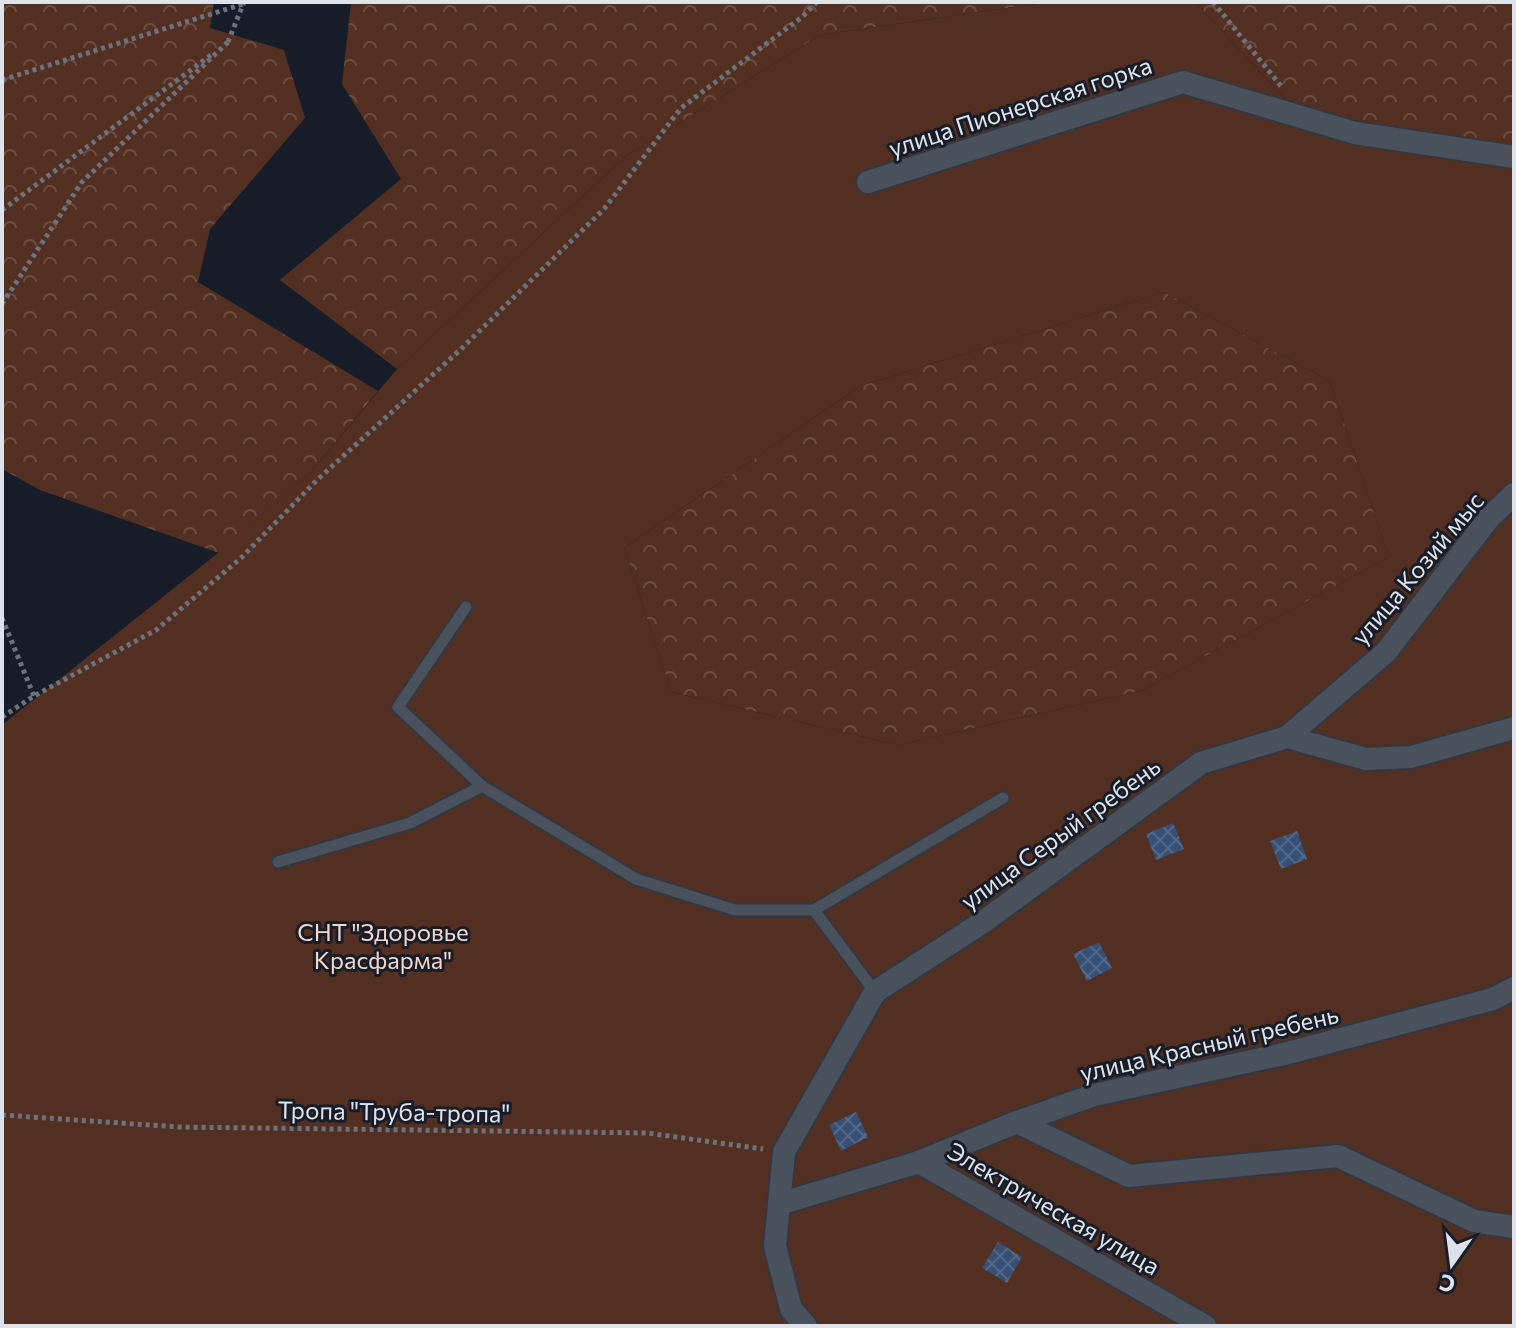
<svg xmlns="http://www.w3.org/2000/svg" width="1516" height="1328" viewBox="0 0 1516 1328" font-family="Commissioner,sans-serif">
<style>
.forest{fill:url(#forest-crowns)}
.garden{fill:#532f21;fill-rule:evenodd}
.building{fill:url(#building-cross-hatch)}
.lines{fill:none;stroke-linecap:round;stroke-linejoin:round}
.service-casing{stroke:#333740;stroke-width:15}
.minor-casing{stroke:#333740;stroke-width:26}
.path{stroke:#6c727c;stroke-width:5;stroke-dasharray:4 4;stroke-linecap:butt}
.service{stroke:#49515d;stroke-width:11}
.minor{stroke:#49515d;stroke-width:22}
.labels{text-anchor:middle;dominant-baseline:central;stroke-width:6;stroke-linejoin:round;paint-order:stroke}
.street-label{font-size:24px;fill:#dee3eb;stroke:#161d28}
.park-label{font-size:24px;fill:#f7d6ca;stroke:#161d28}
</style>
<defs>
<pattern id="forest-crowns" width="20" height="18" patternUnits="userSpaceOnUse" patternTransform="scale(2)"><rect width="20" height="18" fill="#532f21"/><path d="M2 6a3 3 0 1 1 6 0M12 15a3 3 0 1 1 6 0" fill="none" stroke="#6b4d41"/></pattern>
<pattern id="building-cross-hatch" width="8" height="8" patternUnits="userSpaceOnUse" patternTransform="scale(2)"><rect width="8" height="8" fill="#364f74"/><path d="M0 0l8 8M0 8l8-8" fill="none" stroke="#536888"/></pattern>
</defs>
<rect width="100%" height="100%" fill="#161d28"/>
<g class="forest">
<path d="M2,2h212l-4,26 74,22 21,68 -95,111 -12,53 180,109 -67,81 -92,81 -179,-63 -38,-21z"/>
<path d="M351,2h699l-230,33 -195,122 -228,212 -117,-89 121,-101 -59,-95z"/>
<path d="M1195,2h319v145l-95,-6 -132,-40z"/>
<path d="M1164,292l166,89 59,176 -248,134 -243,54 -227,-53 -47,-144 236,-162z"/>
</g>
<path class="garden" d="M1050,2h145l92,99 132,40 95,6v1179h-1512v-601l216,-172 93,-81 86,-103 228,-212 195,-122zM1164,292l166,89 59,176 -248,134 -243,54 -227,-53 -47,-144 236,-162z"/>
<g class="building">
<path d="M1173,823l11,26 -28,11 -10,-26z"/>
<path d="M1297,831l10,28 -26,10 -11,-28z"/>
<path d="M1099,942l13,26 -25,13 -14,-27z"/>
<path d="M856,1112l12,25 -27,14 -12,-26z"/>
<path d="M998,1242l24,15 -15,26 -25,-15z"/>
</g>
<g class="lines">
<g class="service-casing">
<g id="service">
<path d="M466,607l-68,100 84,79 154,93 99,31h79l189,-112"/>
<path d="M278,862l132,-39 72,-37"/>
<path d="M814,910l61,82"/>
</g>
</g>
<g class="minor-casing">
<g id="minor">
<path d="M868,182l315,-100 172,51 159,24"/>
<path d="M1287,737l99,-85 103,-134 25,-24"/>
<path d="M1017,1122l112,54 209,-20 136,65 40,6"/>
<path d="M919,1162l98,-40 77,-27 190,-41 209,-55 21,-11"/>
<path d="M779,1204l140,-42 286,164"/>
<path d="M806,1326l-15,-17 -16,-63 9,-94 91,-160 108,-70 218,-159 86,-26 79,22 45,-2 103,-29"/>
</g>
</g>
<g class="path">
<path d="M1213,2l68,84"/>
<path d="M228,42l16,-40"/>
<path d="M2,80l241,-76"/>
<path d="M2,210l209,-155"/>
<path d="M2,304l80,-122 147,-141"/>
<path d="M2,618l32,78"/>
<path d="M2,717l32,-21 122,-66 85,-72 76,-78 144,-131 143,-140 77,-101 121,-91 15,-15"/>
<path d="M2,1115l177,12 468,6 116,16"/>
</g>
<use href="#service" class="service"/>
<use href="#minor" class="minor"/>
</g>
<g class="labels">
<g class="street-label">
<text transform="translate(1020 106) rotate(-18)">улица Пионерская горка</text>
<text transform="translate(1417 568) rotate(-50)">улица Козий мыс</text>
<text transform="translate(1060 833) rotate(-36)">улица Серый гребень</text>
<text transform="translate(1209 1043) rotate(-13)">улица Красный гребень</text>
<text transform="translate(394 1111) rotate(1)">Тропа "Труба-тропа"</text>
<text transform="translate(1054 1208) rotate(30)">Электрическая улица</text>
</g>
<g class="park-label">
<text x="383" y="931">СНТ "Здоровье<tspan x="383" dy="28">Красфарма"</tspan></text>
</g>
</g>
<rect width="1516" height="1328" fill="none" stroke="#dee3eb" stroke-width="8"/>
<g transform="translate(1452 1264) rotate(194)" stroke="#161d28" stroke-width="6" paint-order="stroke">
<path d="M0-6L14 30L0 20L-14 30Z" fill="#dee3eb"/>
<text y="-12" font-size="22" font-weight="bold" text-anchor="middle" fill="#dee3eb">С</text>
</g>
</svg>
